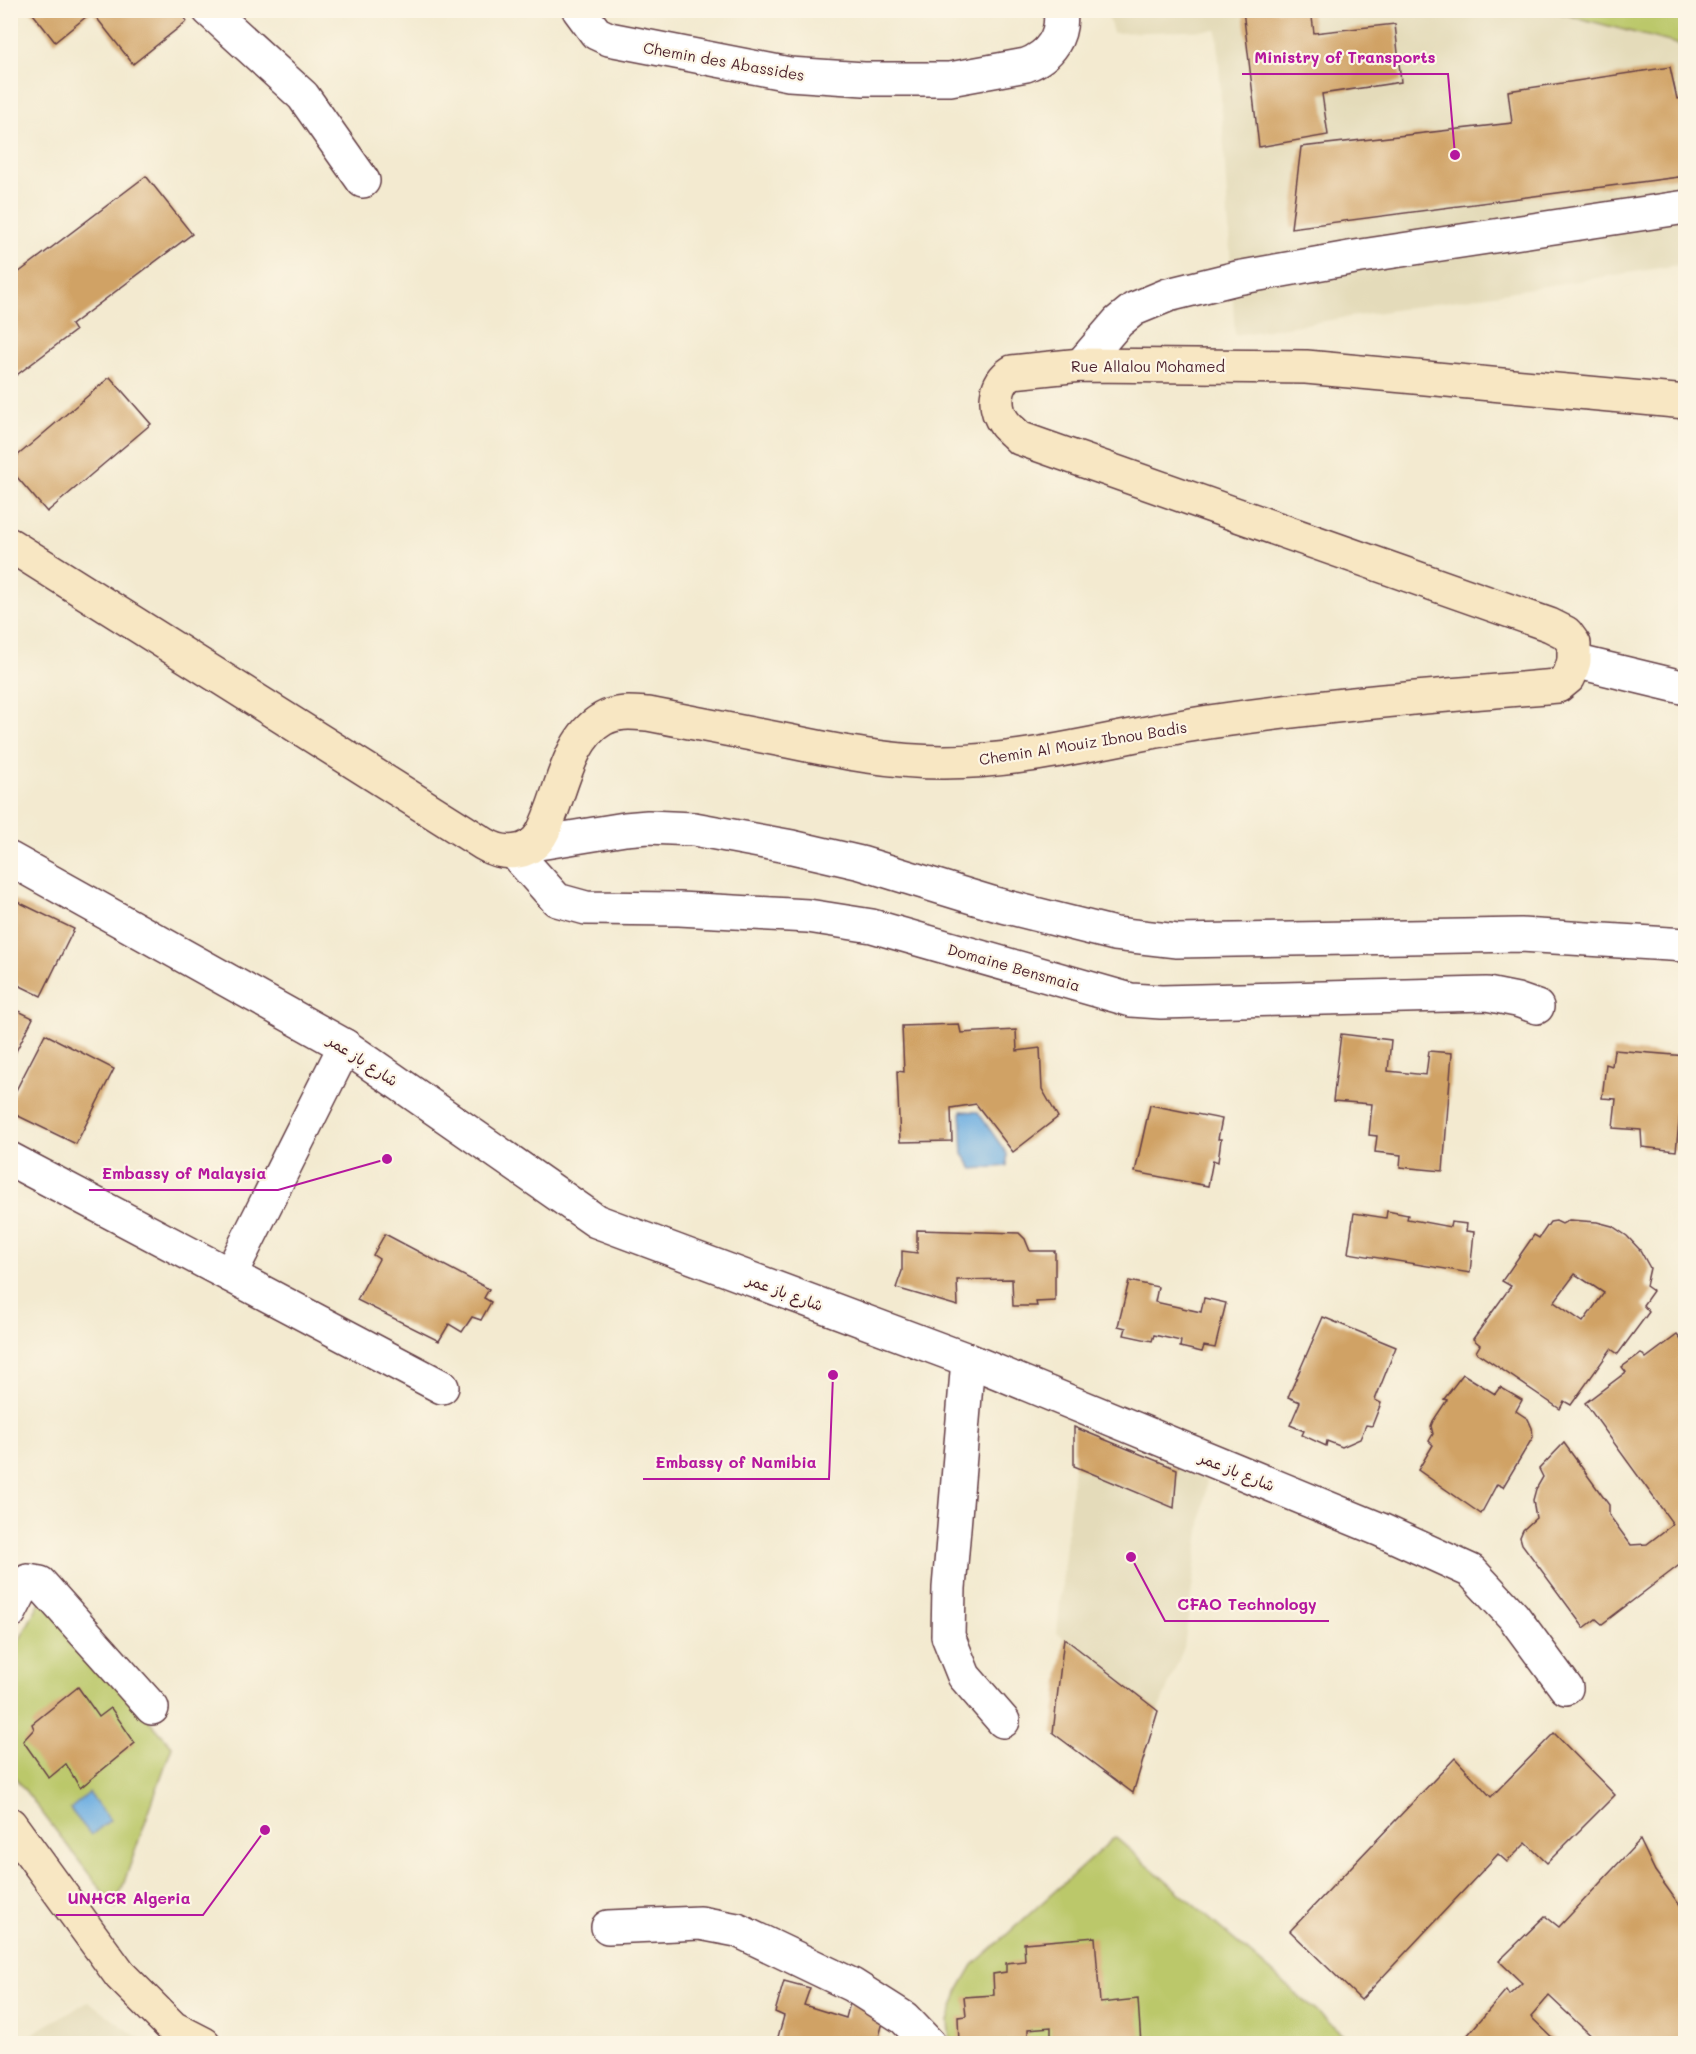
<svg xmlns="http://www.w3.org/2000/svg" width="1696" height="2054" viewBox="0 0 1696 2054" font-family="Mali,'Playpen Sans Arabic',sans-serif">
<style>
.built{fill:#e4dbba}
.green{fill:#bbc86a;stroke:#82744a;stroke-width:1.5}
.water{fill:#6daee1;stroke:#5c6686;stroke-width:1.5}
.building{fill:#d0a265;fill-rule:evenodd}
.lines{fill:none;stroke-linecap:round;stroke-linejoin:round}
.street-casing{stroke:#633d44;stroke-width:36}
.secondary-casing{stroke:#633d44;stroke-width:36}
.street{stroke:#fff;stroke-width:33}
.secondary{stroke:#f8e7c3;stroke-width:33}
.labels{text-anchor:middle;dominant-baseline:central;stroke-width:4.5;stroke-linejoin:round;paint-order:stroke}
.street-label{font-size:15px;fill:#4a1f2b;stroke:#fcf5e5}
.leader{fill:none;stroke:#b5179e;stroke-width:2}
.callout-dot{fill:#b5179e;stroke:#fcf5e5;stroke-width:2}
.callout-label{font-size:16px;text-anchor:middle;font-weight:bold;fill:#b5179e;stroke:#fcf5e5;stroke-width:4.5;stroke-linejoin:round;paint-order:stroke}
</style>
<rect width="100%" height="100%" fill="#fcf5e5"/>
<filter id="ink" filterUnits="userSpaceOnUse"><feTurbulence type="fractalNoise" baseFrequency=".0167" numOctaves="2"/><feDisplacementMap in="SourceGraphic" scale="12" xChannelSelector="R" yChannelSelector="G"/><feConvolveMatrix kernelMatrix="1 2 1 2 8 2 1 2 1" color-interpolation-filters="sRGB"/></filter>
<filter id="wash" filterUnits="userSpaceOnUse"><feTurbulence type="fractalNoise" baseFrequency=".008" numOctaves="4" result="noise"/><feDisplacementMap in="SourceGraphic" scale="24" xChannelSelector="R" yChannelSelector="G"/><feGaussianBlur stdDeviation="1.35" result="paint"/><feColorMatrix in="noise" values="0 0 0 0 0 0 0 0 0 0 0 0 0 0 0 0 0 1.4 0 .05"/><feComposite in="paint" operator="in"/></filter>
<g filter="url(#wash)">
<rect width="100%" height="100%" fill="#f3ead0"/>
<g class="built">
<path d="M1107,11h445l133,35v218l-450,71 -18,-305 -104,3z"/>
<path d="M1074,1427l133,53 -23,167 -26,64 -25,82 -80,-60 11,-95 -7,-5 17,-167z"/>
<path d="M88,2001l57,42h-123l15,-12z"/>
</g>
<g class="green">
<path d="M1552,11h133v35z"/>
<path d="M41,1600l131,146 -57,162 -104,-136v-116z"/>
<path d="M1115,1837l238,206h-403l-2,-22 11,-32 14,-24z"/>
</g>
<g class="water">
<path d="M961,1111l17,1 29,42v12l-34,3 -10,-15z"/>
<path d="M89,1793l21,27 -19,15 -21,-26z"/>
</g>
<g id="blocks">
<g class="building">
<path d="M30,10h149l8,11 -54,43 -41,-52 -37,30z"/>
<path d="M1243,10h68l3,23 81,-9 6,58 -79,12 6,41 -69,12z"/>
<path d="M1670,67l7,32 9,-1v78l-395,52 10,-81 211,-24 -4,-32z"/>
<path d="M146,176l46,58 -121,91 4,6 -65,49v-101z"/>
<path d="M110,377l41,47 -104,88 -37,-43v-7z"/>
<path d="M10,898l64,31 -33,67 -31,-15z"/>
<path d="M10,1007l23,11 -23,45z"/>
<path d="M959,1024l2,9 55,-3 1,21 23,-3 2,41 16,28 -45,35 -37,-48 -25,4 1,33 -52,1 -3,-71 7,1 -2,-46z"/>
<path d="M45,1034l69,35 -38,75 -66,-32v-10z"/>
<path d="M1341,1034l50,6 -3,31 38,4 3,-24 23,2 -9,118 -43,-4 1,-12 -26,-3 2,-16 -8,-1 3,-31 -39,-3z"/>
<path d="M1614,1050l72,6 -10,95 -34,-4 -1,-17 -28,-2 3,-29 -14,-1 4,-34 6,2z"/>
<path d="M1150,1105l72,14 -4,20h3l-3,23 -5,-2 -5,26 -73,-14z"/>
<path d="M1387,1211l21,4 -1,4 43,8 1,-5 16,2 -1,7 8,1 -4,41 -122,-20 6,-40 32,5z"/>
<path d="M1569,1220l28,2 15,4 15,10 13,14 10,18 -4,18 7,5 -10,14 6,7 -31,42 -7,-5 -40,56 -7,-4 -4,8 -84,-57 4,-7 -7,-6 38,-53 -9,-5 32,-46 5,3 11,-16 6,-1 6,3zM1575,1274l29,19 -21,29 -29,-20z"/>
<path d="M917,1230l102,3 6,6 5,12h25v50l-19,1 1,4h-24l-1,-27 -55,1 1,26 -62,-18 6,-17v-20l15,2z"/>
<path d="M385,1234l104,55 -5,9 7,4 -10,18 -9,-3 -10,15 -13,-8 -10,17 -82,-41 22,-41 -6,-4z"/>
<path d="M1129,1281l29,6 -3,15 46,10 3,-14 22,5 -11,45 -11,-2 -2,6 -22,-5 1,-6 -27,-6 -2,6 -28,-6 2,-7 -8,-2z"/>
<path d="M1323,1317l73,30 -21,53 6,3 -9,23 -6,-1 -6,14 -18,8 -15,-6 -1,5 -24,-11 2,-4 -14,-6 10,-23 -12,-5z"/>
<path d="M1677,1335l9,11v214l-84,64 -6,-5 -12,9 -62,-84 -2,-7 3,-7 13,-12 -3,-18 3,-11 7,-12 -4,-8 25,-26 45,62v10l22,30 16,-1 26,-20 -88,-121 41,-31 -4,-5 19,-14 5,5z"/>
<path d="M1463,1374l32,20 5,-7 22,13 -6,11 12,8 4,9 1,9 -30,50 -6,-3 -16,30 -63,-44 15,-25 -4,-4 4,-7 -2,-8 2,-5 14,-21 -3,-1z"/>
<path d="M1074,1427l103,42 -3,39 -100,-42z"/>
<path d="M1064,1638l94,73 -25,82 -80,-60z"/>
<path d="M78,1687l21,30 12,-9 24,35 -55,45 -14,-24 -17,14 -26,-37 11,-12 -2,-5z"/>
<path d="M1554,1733l61,62 -68,68 -21,-20 -19,19 -9,-8 -137,146 -71,-69 165,-173 36,39z"/>
<path d="M1640,1840l15,31 31,43v130h-86l-51,-48 -18,21 28,27h-99l46,-54 3,5 13,-12 -23,-22 46,-45 14,11z"/>
<path d="M1095,1937l5,66 38,-4 3,45h-90v-17l-23,2v10l-69,5 -1,-27 8,-1 -2,-19 30,-2 -1,-21 13,-2v-9l19,-2 -1,-18z"/>
<path d="M784,1981l26,7 -6,17 42,13 4,-15 35,12 -8,29h-101l8,-28 -9,-4z"/>
</g>
</g>
</g>
<g filter="url(#ink)">
<use href="#blocks" fill-opacity="0" stroke="#633d44" stroke-width="1.5"/>
<g class="lines">
<g class="street-casing">
<g id="street">
<path d="M209,10l94,86 60,85"/>
<path d="M579,10l17,23 13,6 180,35 75,5h86l76,-14c24,-9 38,-29 34,-55"/>
<path d="M1081,365l37,-43 16,-13 34,-14 69,-17 118,-21 331,-50"/>
<path d="M1574,661l112,27"/>
<path d="M533,844l92,-15 23,-2 46,2 98,18 69,16 134,41 120,30 62,7 344,-6 165,10"/>
<path d="M514,852l43,48 29,8 93,1 129,7 64,10 259,74 30,2 326,-8 30,6 20,7"/>
<path d="M10,859l335,187 251,175 372,139 413,170 90,41 42,45 53,72"/>
<path d="M10,1159l432,228"/>
<path d="M230,1275l115,-229"/>
<path d="M968,1360l-19,228 -1,48 16,40 39,45"/>
<path d="M10,1612l12,-23 6,-8 12,2 112,125"/>
<path d="M608,1927l92,-4 37,7 115,55 52,33 25,26"/>
</g>
</g>
<g class="secondary-casing">
<g id="secondary">
<path d="M10,545l474,299c18,11 44,12 57,-9 20,-34 24,-95 62,-116 14,-8 30,-6 45,-5 47,9 94,18 140,27 52,11 103,21 156,21 89,0 177,-27 265,-40 116,-17 232,-27 349,-36l11,-9 5,-16v-17l-8,-11 -16,-8 -531,-187c-4,-5 -10,-9 -14,-14 -13,-17 -10,-41 7,-52l69,-7 225,2 380,35"/>
<path d="M10,1824l110,151 53,53 31,16"/>
</g>
</g>
<use href="#street" class="street"/>
<use href="#secondary" class="secondary"/>
</g>
</g>
<g class="labels">
<g class="street-label">
<text transform="translate(724 61) rotate(10)">Chemin des Abassides</text>
<text x="1148" y="366">Rue Allalou Mohamed</text>
<text transform="translate(1083 743) rotate(-9)">Chemin Al Mouiz Ibnou Badis</text>
<text transform="translate(1014 967) rotate(16)">Domaine Bensmaia</text>
<text transform="translate(363 1060) rotate(33)">شارع باز عمر</text>
<text transform="translate(785 1292) rotate(20)">شارع باز عمر</text>
<text transform="translate(1237 1471) rotate(22)">شارع باز عمر</text>
</g>
</g>
<path class="leader" d="M1455 155L1448 74H1242M387 1159L278 1190H89M833 1375L829 1479H643M1131 1557L1165 1621H1329M265 1830L203 1915H56"/>
<g class="callout-dot">
<circle cx="1455" cy="155" r="6"/>
<circle cx="387" cy="1159" r="6"/>
<circle cx="833" cy="1375" r="6"/>
<circle cx="1131" cy="1557" r="6"/>
<circle cx="265" cy="1830" r="6"/>
</g>
<g class="callout-label">
<text x="1345" y="63">Ministry of Transports</text>
<text x="184" y="1179">Embassy of Malaysia</text>
<text x="736" y="1468">Embassy of Namibia</text>
<text x="1247" y="1610">CFAO Technology</text>
<text x="129" y="1904">UNHCR Algeria</text>
</g>
<rect width="1696" height="2054" fill="none" stroke="#fcf5e5" stroke-width="36"/>
</svg>
